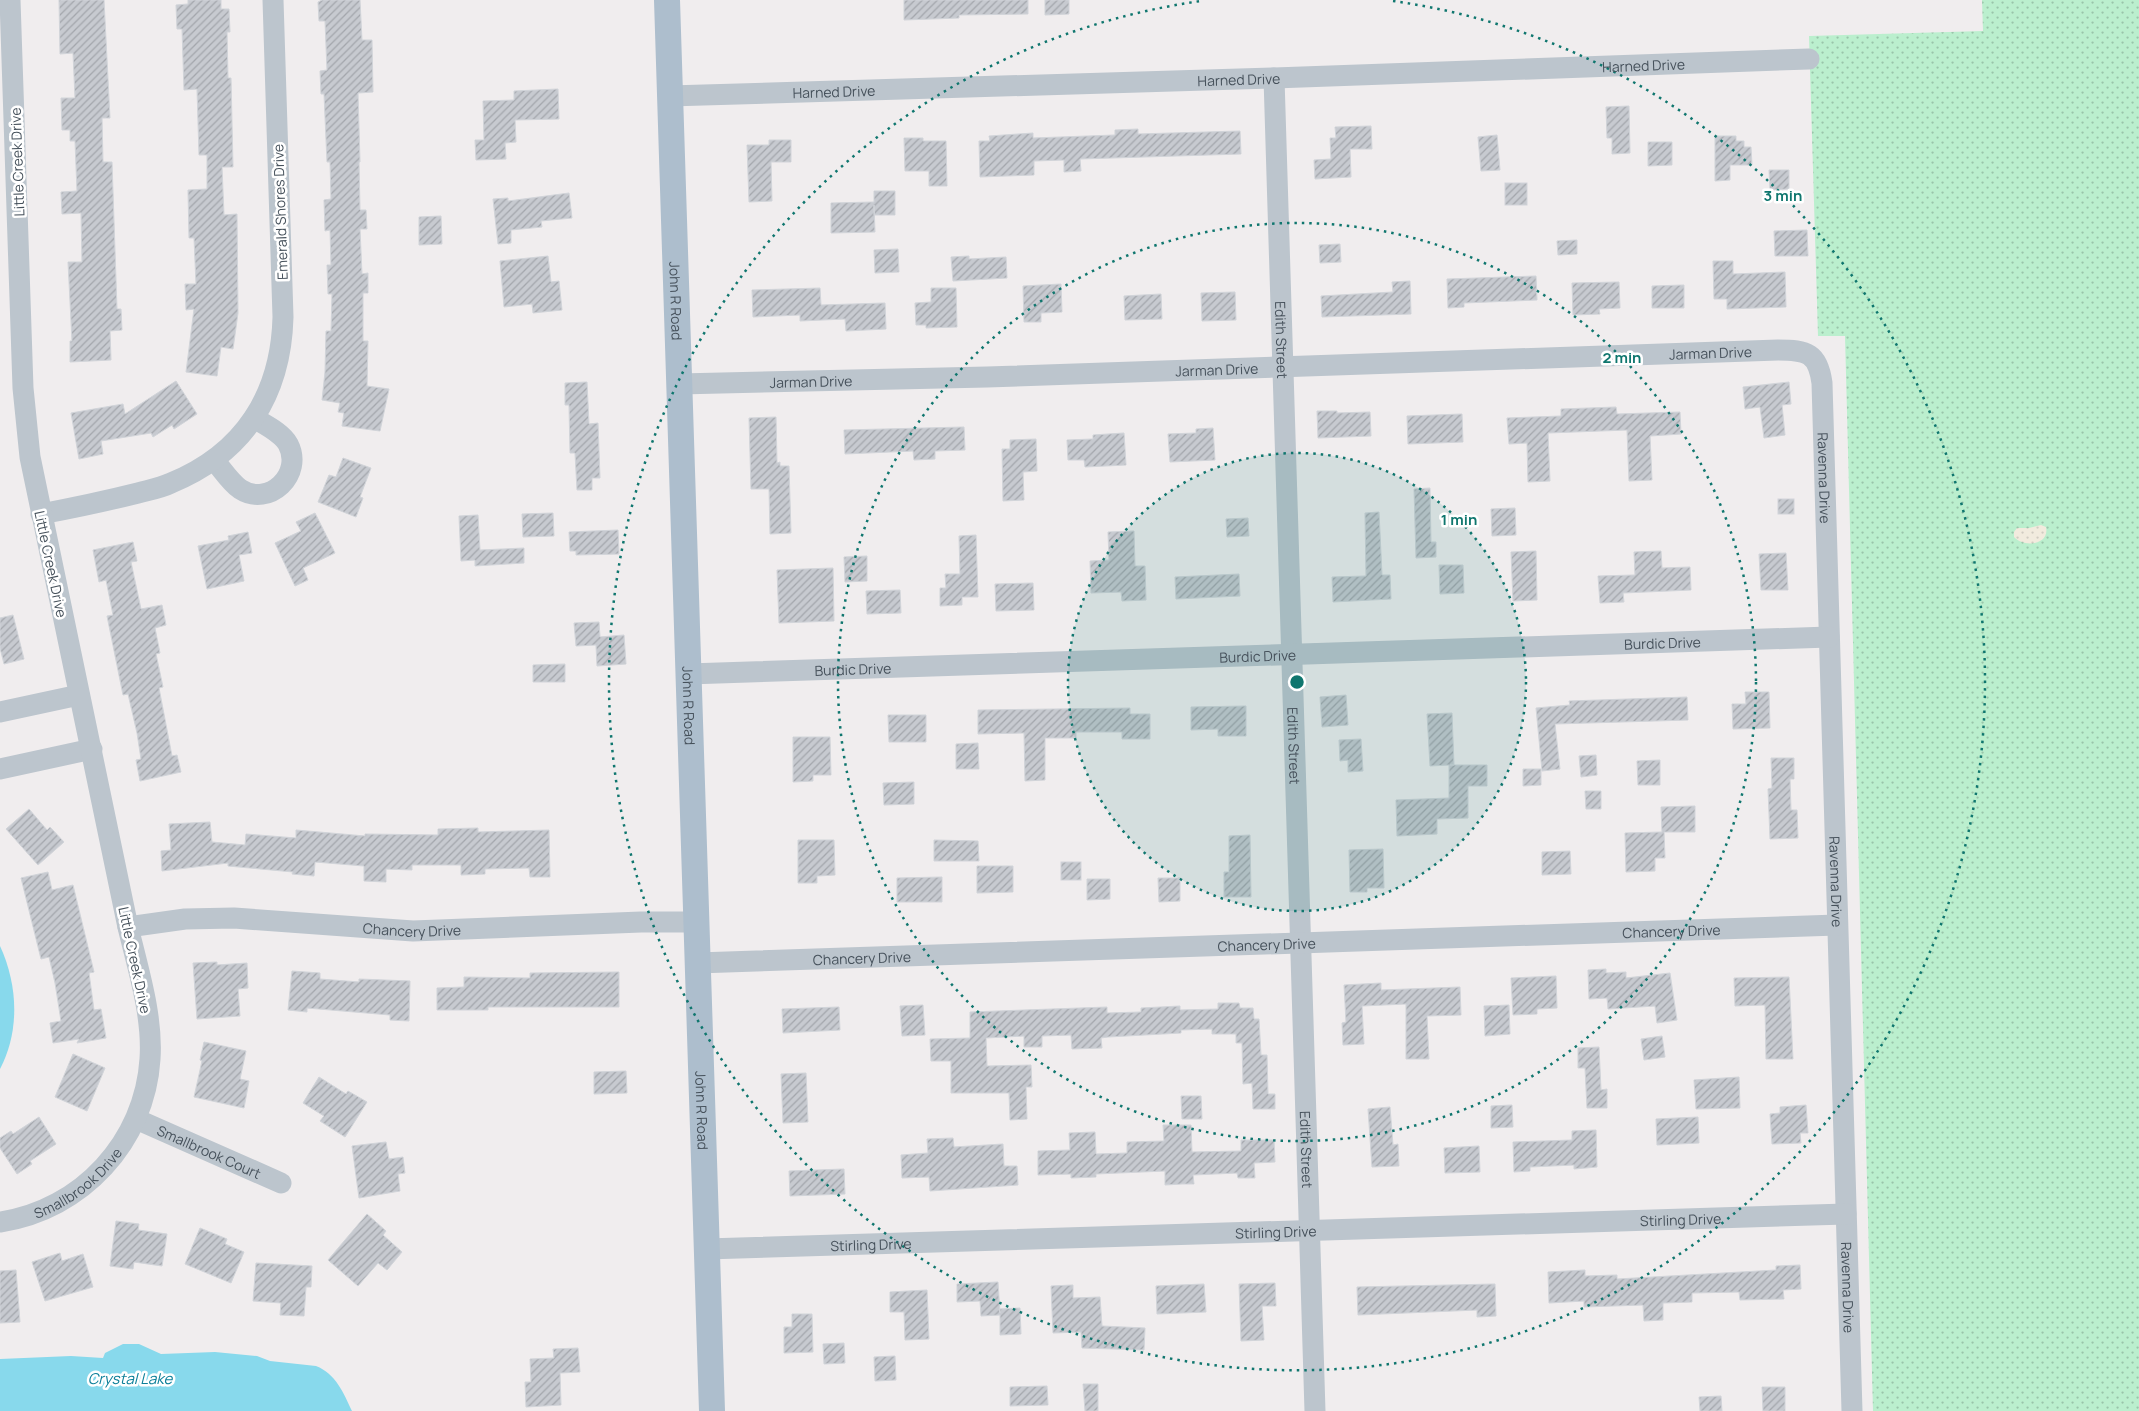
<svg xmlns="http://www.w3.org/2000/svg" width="2139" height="1411" viewBox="0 0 2139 1411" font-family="Manrope,sans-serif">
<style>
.grass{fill:url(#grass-dots)}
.sand{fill:url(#sand-dots)}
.water{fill:#88d9ec}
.building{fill:url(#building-hatch);stroke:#d1d4d9}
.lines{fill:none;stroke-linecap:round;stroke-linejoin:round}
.minor{stroke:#bcc5cd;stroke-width:21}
.major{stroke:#adbecd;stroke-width:26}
.ring{fill:none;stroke:#0f766e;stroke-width:2.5;stroke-dasharray:2.5 5}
.labels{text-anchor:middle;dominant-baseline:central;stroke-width:5;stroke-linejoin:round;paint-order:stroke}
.street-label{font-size:14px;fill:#46515b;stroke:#fff}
.water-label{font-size:15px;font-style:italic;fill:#0c7f99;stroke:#fff}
.centre{fill:#0f766e;stroke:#fff;stroke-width:2.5}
.ring-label{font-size:15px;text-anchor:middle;font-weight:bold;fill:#0f766e;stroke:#fff;stroke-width:5;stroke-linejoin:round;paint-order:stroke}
</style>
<defs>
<pattern id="grass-dots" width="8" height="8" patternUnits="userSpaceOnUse" patternTransform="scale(1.25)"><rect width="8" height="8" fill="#bbefce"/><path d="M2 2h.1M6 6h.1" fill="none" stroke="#9ac4aa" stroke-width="1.8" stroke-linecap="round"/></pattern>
<pattern id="sand-dots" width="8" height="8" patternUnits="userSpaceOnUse" patternTransform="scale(1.25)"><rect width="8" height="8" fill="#f2ebde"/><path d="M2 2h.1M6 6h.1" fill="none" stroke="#d1cbc1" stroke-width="1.8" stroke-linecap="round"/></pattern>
<pattern id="building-hatch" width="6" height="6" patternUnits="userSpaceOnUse" patternTransform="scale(1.25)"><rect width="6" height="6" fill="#c7cad0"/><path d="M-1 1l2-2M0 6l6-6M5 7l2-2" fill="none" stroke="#a3a6ac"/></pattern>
</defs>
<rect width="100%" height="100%" fill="#f0edee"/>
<path class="grass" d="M1982,0h157v1411h-266l-28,-1075h-27l-9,-300 174,-5z"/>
<path class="sand" d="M2041,525l5,2c4,18 -22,21 -32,10v-5l3,-4h12z"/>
<g class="water">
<path d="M0,946c18,39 20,85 0,123z"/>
<path d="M123,1344h16l22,10 54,-2 42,4 13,5 46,5c20,8 27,26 36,45h-352v-52l71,-3 32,2 2,-5z"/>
</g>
<g class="building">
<path d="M59,0h45l6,118h-8l1,44h9l5,147h4l1,21 -12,1 1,29 -41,2v-21h2l-4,-79h14l-1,-49 -19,1 -1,-22 16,-1 -2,-50h-5v-11h-8l-1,-32h14l-2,-45 -13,1z"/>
<path d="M188,0h33v9h8l1,23h-3l1,46h3l2,89h-11l2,48 13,-1 1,99 -5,36 -12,-2 -4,29 -31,-4 8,-63 -8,1 -1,-26h11l-2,-46h-5l-1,-48 19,-1v-34h-8l-2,-66 -13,1 -2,-61h-5l-1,-24 12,-1z"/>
<path d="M322,0h38l2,40h10l1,52 -15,1 2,69h-1l1,48h6l1,19h-7l2,45 6,-1v20h-5v48h5l-1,45 22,3 -9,42 -38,-5 2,-13 -6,-1 2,-9 -18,-3 3,-28 1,-41h5l1,-37h-4l-1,-29h4l-1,-35 -5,1 -1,-31 7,-1 -1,-37h-3l-3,-68h-3l-1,-23 7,-1 -2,-49h-6l-1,-19z"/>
<path d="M904,0h124v14l-69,1v3l-55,2z"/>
<path d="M1045,0h24v14l-24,1z"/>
<path d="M558,89l1,30 -44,1 1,22 -11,1 1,16 -30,1 -1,-20h9l-1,-39 31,-1v-9z"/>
<path d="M1629,106l1,47 -18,1v-16h-5l-1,-31z"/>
<path d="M1371,126l1,23h-22l1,28 -36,2 -1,-19 17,-1 -1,-21h6l-1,-11z"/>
<path d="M1138,129v5l102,-3 1,23 -161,5 1,12 -17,1v-12l-30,1v14l-54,2 -1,-36h11l-1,-5 44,-3v5l82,-3v-5z"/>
<path d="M1497,135l3,35 -19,1 -3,-34z"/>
<path d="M1715,136h21v5h8v6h7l1,18h-22v15l-15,1z"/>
<path d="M904,138h19v3h23l1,45h-18v-15h-24z"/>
<path d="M769,140h22v22h-20l1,39 -23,1 -2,-57h22z"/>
<path d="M1648,142h24v23l-24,1z"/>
<path d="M1769,170h20v19l-19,1z"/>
<rect x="1505" y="183" width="22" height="22"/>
<path d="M874,191h21v24h-21v-10l1,27 -44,1v-30l43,-1z"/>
<path d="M569,193l3,25 -31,3 1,6 -31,3v13l-13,1 -5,-45 15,-1v3z"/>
<path d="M441,216l1,28 -23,1v-28z"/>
<path d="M1807,230l1,26h-33l-1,-25z"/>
<path d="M1577,240v14l-19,1 -1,-14z"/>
<path d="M1340,244l1,18 -21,1 -1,-18z"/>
<path d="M898,249l1,23 -24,1 -1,-23z"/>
<path d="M548,256l3,26 8,-1 3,29 -29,3 -1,-9 -28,3 -4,-46z"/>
<path d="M969,256v3l37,-2 1,21 -54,3 -2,-24z"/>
<path d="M1713,261h20v13l52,-2 1,35 -59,2v-10h-13z"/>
<path d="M1536,276l1,24 -73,3v4l-16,1 -1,-29z"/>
<path d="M1410,281l1,33 -89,3 -1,-21 72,-4 -1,-10z"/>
<path d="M1619,282l1,26 -21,1 1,5 -27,1 -1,-32z"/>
<path d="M1061,284l1,28 -21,1v9h-17l-1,-36z"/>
<path d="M1684,285v23h-32v-22z"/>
<path d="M820,288l1,17 64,-2 1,26 -40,2 -1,-12 -45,2v-6l-47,2 -1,-27z"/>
<path d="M931,288h25l1,39 -31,1v-3h-10l-1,-22 16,-1z"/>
<path d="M1235,292l1,28 -34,1 -1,-28z"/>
<path d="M1161,294l1,25 -37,1 -1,-24z"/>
<path d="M176,381l21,33 -23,15 -2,-4 -19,12 -2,-4 -50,8 2,13 -24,5 -8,-46 52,-9 2,10z"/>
<path d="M587,382l2,42 9,-1 2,55h-8v12h-15l-2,-37h-5l-1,-48h-4v-22z"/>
<path d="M1789,382l2,22 -9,1 3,30 -21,3 -4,-31 -15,2 -2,-22z"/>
<path d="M1616,407l1,7 63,-2 1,22 -31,2 2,44 -23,1 -2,-51 -79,3 2,48 -22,1 -1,-39 -18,1 -2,-26 54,-2v-7z"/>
<path d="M1317,411h20v2l33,-1 1,24 -53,2z"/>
<path d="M1462,414l1,28 -55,2 -1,-28z"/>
<path d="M776,417l1,46 3,-1v4h9l2,67 -21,1 -1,-45h-18l-2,-71z"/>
<path d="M964,427l1,23 -30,1v8l-21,1 -1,-9 -68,3 -1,-24z"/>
<path d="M1213,428l2,32 -45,2 -2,-28 28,-1v-4z"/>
<path d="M1124,433l2,32 -41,2 -1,-7h-16l-1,-20 26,-1v-4z"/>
<path d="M1036,439l1,32 -14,1 1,28 -21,1 -1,-52h8v-9z"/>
<path d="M343,458l28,10 -11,29 3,1 -7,19 -38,-15 11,-27 7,2z"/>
<path d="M1430,488l1,54h5v15l-20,1 -2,-69z"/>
<rect x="1778" y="499" width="16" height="15"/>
<path d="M1515,508l1,27 -24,1 -1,-27z"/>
<path d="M1379,512l3,63h8l1,24 -58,3 -1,-25 34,-1 -1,-63z"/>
<path d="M315,513l20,40 -32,15 5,12 -13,6 -20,-43 26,-12 -5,-9z"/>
<path d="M553,513l1,23 -31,1 -1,-23z"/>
<path d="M478,515l2,35 44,-2v15l-49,3v-6l-14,1 -2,-45z"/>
<path d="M1248,518l1,18 -22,1 -1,-18z"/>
<path d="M618,530l1,24 -43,1v-4h-6l-1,-19z"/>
<path d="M1134,531l1,35h10l1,34 -24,1 -1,-9 -30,1 -1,-32 19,-1 -1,-28z"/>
<path d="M248,532l4,21 -13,2 5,26 -37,8 -9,-43 31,-6 -1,-4z"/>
<path d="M976,535l2,62h-16v8l-22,1v-18h6l-1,-14h15l-1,-38z"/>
<path d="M133,542l4,19 -6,1 10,47 21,-4 4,20 -11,3 5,25 -4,1 7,33 -4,1 13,68 5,-1 4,17 -41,9 -4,-21 5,-1 -4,-26 -9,-39 -5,1 -16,-79 6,-1 -7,-35 -7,2 -6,-32z"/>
<path d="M1536,551l1,49 -24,1 -2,-49z"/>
<path d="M1661,551l1,17 28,-1 1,23 -68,3 1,9 -24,1 -2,-27 37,-1 -1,-23z"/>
<path d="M1786,553l2,37h-27l-2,-36z"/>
<path d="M867,556v25l-22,1 -1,-25z"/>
<path d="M1439,565h24l1,28 -24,1z"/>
<path d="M833,568l1,53 -55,2 -2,-53z"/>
<path d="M1239,574l1,22 -64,3 -1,-22z"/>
<path d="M1033,583l1,27 -38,1 -1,-27z"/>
<path d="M900,590l1,23 -34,1 -1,-23z"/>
<path d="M13,615l11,44 -20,5 -4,-16v-30z"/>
<path d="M599,622l1,15 24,-2 2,29 -29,2 -1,-21 -20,1 -2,-23z"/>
<path d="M565,664v18h-32v-17z"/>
<path d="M1745,692h24l1,36 -37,1 -1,-25h14z"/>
<path d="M1346,695l2,30 -26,2 -2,-30z"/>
<path d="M1687,697l1,23 -133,4 5,45 -18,2 -6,-63 34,-3 -1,-4z"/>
<path d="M1246,706v30h-28v-7l-27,1v-23z"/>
<path d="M1130,708v6h20v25h-28v-7h-46v6h-31v42l-20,1 -1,-48 -46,1v-24z"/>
<path d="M1452,713l2,52h-4h37v21h-19v32l-31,1v15l-40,2 -1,-36 53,-2v-33l-19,1 -3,-52z"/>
<path d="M888,715h38v27h-37z"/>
<path d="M793,737h37l1,38h-18v6l-20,1z"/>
<path d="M1361,739l2,32 -15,1v-12l-8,1 -1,-21z"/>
<path d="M978,743l1,26h-23v-25z"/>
<path d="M1596,755l1,20 -16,2 -2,-21z"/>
<path d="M1771,758h23v21h-4l1,31h6l1,28 -28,1 -2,-50 4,-1z"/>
<path d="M1660,760v25h-22l-1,-24z"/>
<path d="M1523,769h18v16l-18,1z"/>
<path d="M914,782v22l-30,1 -1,-22z"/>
<path d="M1585,791h16v18h-15z"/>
<path d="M1695,806v26h-31l1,26h-10v13l-29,1 -1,-39 37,-1 -1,-25z"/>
<path d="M29,809l18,21 3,-3 14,15 -26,23 -32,-36z"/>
<path d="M210,822l2,20 33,3 1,-11 50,4v-8l69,6v-2l73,1v-6l40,-1v4l71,-2 1,47h-20l-1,-9 -44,1v5l-24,1v-10h-49v5l-26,-1v13l-22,-1v-15l-49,-4 -1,14 -22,-2 1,-2 -65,-6v-3l-66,8 -1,-20 10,-1 -2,-26z"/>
<path d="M1250,835l1,62h-27v-25h5v-36z"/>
<path d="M798,840h36l1,35 -18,1v7h-19z"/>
<path d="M934,840l44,1 1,20h-45z"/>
<path d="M1383,849l1,39h-17v4h-17l-1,-42z"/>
<path d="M1570,851l1,23 -29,1v-23z"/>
<rect x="1061" y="862" width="20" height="18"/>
<path d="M977,866h36v26l-36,1z"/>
<path d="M48,872l4,18 21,-5 21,87 -5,1 5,37 7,-1 5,29 -29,5 2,-4 -26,4 -3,-20 11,-2 -6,-38 -6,-26 -8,2 -20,-81z"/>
<path d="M942,877v25h-45v-24z"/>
<path d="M1158,878h22v23l-21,1z"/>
<path d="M1087,879h23v20l-23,1z"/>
<path d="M217,962v3l30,-2 1,25 -10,1 2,27 -43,3 -4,-56z"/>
<path d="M1606,969v4l20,-1v6l44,-5 7,47 -20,3 -2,-17 -47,3 -1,-11 -18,1 -1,-29z"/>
<path d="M292,971l28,2v6l39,3v-3l51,2 -1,40 -19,-1v-5l-83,-7v4l-19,-2z"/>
<path d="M619,972v35h-131v3h-51v-22l27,-1v-10l66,1v-5z"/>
<path d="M1556,976l1,32 -20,1v5l-24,1 -2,-37z"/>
<path d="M1789,977l4,82h-27l-1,-54 -30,1 -1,-28z"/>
<path d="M1381,983v7l79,-3 1,28 -34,1 2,43h-23v-55l-44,2 2,38 -21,1 -1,-22 4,-1 -2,-37z"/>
<path d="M1218,1003h21l1,5h13l1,11h5l2,36h6l1,39h7v15h-22l-1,-26 -9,1 -1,-41h-6v-9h-24v-5l-31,1v3l-73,4 -7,1 1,10 -30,1 -1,-14 -29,1v11h-18v-11l-38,2 1,28 44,-1 1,22h-6l1,32 -17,1 -1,-27h-58v-32h-20l-1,-22 40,-1v-26l137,-5v6l34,-1v-4l39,-2v4l38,-1z"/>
<path d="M923,1005l2,30 -23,1 -2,-30z"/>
<path d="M1509,1005l1,29 -25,2 -1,-30z"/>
<path d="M839,1007l1,23 -57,3 -1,-24z"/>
<path d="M1662,1036l3,21 -21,3 -3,-21z"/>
<path d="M204,1042l42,9 -6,28 9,2 -5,27 -50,-11 8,-36 -2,-1z"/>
<path d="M1599,1047l2,43 6,-1v19h-20l-2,-40h-7v-20z"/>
<path d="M73,1054l32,14 -18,43 -32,-14z"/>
<path d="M626,1071l1,22 -33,1v-22z"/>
<path d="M806,1073l2,49 -25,1 -2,-49z"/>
<path d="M319,1077l27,17 2,-3 19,11 -22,35 -25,-16 4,-5 -21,-13z"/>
<path d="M1739,1077l1,31 -44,1 -2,-29z"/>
<path d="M1181,1096h20l1,23h-20z"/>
<path d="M1512,1105l1,22 -22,1v-22z"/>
<path d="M1806,1105l2,28h-8l1,10 -29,1 -2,-30 10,-1v-6z"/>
<path d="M1390,1107l3,38 5,-1 1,22 -27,1 -4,-58z"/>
<path d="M39,1117l17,27 -26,17 2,3 -15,10 -17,-26v-10l11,-7 2,3z"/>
<path d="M1698,1117l1,26 -42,2 -1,-26z"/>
<path d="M1163,1125h28l1,27 49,-1v-11h33l1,22 -21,1 1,15h-17l-1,-5 -44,2 1,9h-12l-17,1v-14l-69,3v3l-25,1v-4l-33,1v-24l32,-1 -1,-17 26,-1 1,22 31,-1v-11l37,-1z"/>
<path d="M1596,1130l1,37 -23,2v-4l-44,2v4l-16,1 -1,-30 59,-2v-9z"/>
<path d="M953,1138l1,9 49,-3 1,22h13l1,19 -88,6 -1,-14 -27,1 -1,-23 27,-2 -1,-14z"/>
<path d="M386,1142l3,17 14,-2 2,16 -7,1 2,17 -41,7 -7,-52z"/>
<path d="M1479,1146l1,26 -35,1 -1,-25z"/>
<path d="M844,1169l1,25 -55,2 -1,-25z"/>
<path d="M367,1214l19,17 -3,4 19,17 -15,18 -9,-7 -20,23 -30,-26z"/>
<path d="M116,1221l23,3 -1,6 29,4 -5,32 -28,-4 -1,7 -23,-3z"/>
<path d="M200,1228l27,11 -2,5 19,8 -13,31 -46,-19z"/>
<path d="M60,1253l2,8 21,-7 10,33 -48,14 -13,-39z"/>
<path d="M256,1263l56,3 -1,21h-5l-2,29 -24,-1 1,-12 -28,-2z"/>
<path d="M1800,1265l1,24 -18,1 1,9 -44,1 -1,-8 -47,1v9l-29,1v17l-19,1 -1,-16 -59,2v-6l-35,2 -1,-31 37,-2v6l32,-1v4l159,-9v-4z"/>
<path d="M16,1270l4,52 -20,1v-52z"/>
<path d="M998,1282l2,31 -1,-4 21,-1 1,26 -21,1v-20l-19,1 -1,-15 -23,1v-18z"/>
<path d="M1275,1283l1,23h-14l2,34 -23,1 -2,-57z"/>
<path d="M1204,1284l2,28 -49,2 -1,-28z"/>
<path d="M1495,1284l1,32 -19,1v-7l-119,5 -1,-28z"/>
<path d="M1073,1285v13l27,-1 2,29 43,2 -1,22 -62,-2 -1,-16 -28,1 -2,-47z"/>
<path d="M927,1290l2,49 -24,1 -1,-28h-14v-20z"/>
<path d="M792,1314h20l1,38 -29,1v-26h8z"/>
<path d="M844,1343l1,20 -21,1 -1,-20z"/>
<path d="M578,1348l2,24 -20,1 1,32 -35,2 -1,-25h6l-1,-23 24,-1 -1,-9z"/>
<path d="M895,1356l1,24 -21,1 -1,-24z"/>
<path d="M1083,1384h15v27h-13z"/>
<path d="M1047,1386l1,19 -38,1v-19z"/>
<path d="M1762,1387h23v24h-22z"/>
<path d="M1721,1396l1,15h-22l-1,-14z"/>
</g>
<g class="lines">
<g class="minor">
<path id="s1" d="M1274,78l41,1333"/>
<path id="s2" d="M669,96l605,-18 535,-19"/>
<path id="s3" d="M679,384l308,-7 791,-27c29,0 40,3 44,33l30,1028"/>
<path d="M214,460c8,9 16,22 26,29 29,19 64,-15 48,-45 -7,-12 -23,-19 -34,-26"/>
<path d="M41,514c32,-6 65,-13 97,-21 11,-3 23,-5 33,-10 73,-30 110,-88 112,-166l-10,-317"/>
<path id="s4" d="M688,674l1141,-37"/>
<path d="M0,712l79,-17"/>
<path d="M0,769l92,-20"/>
<path id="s5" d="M128,927l57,-8 49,-1 179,13 228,-9h55"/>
<path id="s6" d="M697,963l1140,-38"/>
<path id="s7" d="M136,1119l145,64"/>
<path id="s8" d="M0,1222c82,-12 145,-81 150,-163 3,-43 -12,-90 -22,-132l-98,-470 -7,-69 -13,-388"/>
<path id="s9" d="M706,1249l1140,-35"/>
</g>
<path class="major" id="s10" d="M667,0l45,1411"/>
</g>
<circle cx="1297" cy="682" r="229" fill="#0f766e" fill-opacity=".12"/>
<g class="ring">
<circle cx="1297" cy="682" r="229"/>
<circle cx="1297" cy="682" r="459"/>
<path d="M1393 1A688 688 0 1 1 1201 1"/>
</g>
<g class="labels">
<g class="street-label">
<text stroke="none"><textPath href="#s2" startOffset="975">Harned Drive</textPath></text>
<text stroke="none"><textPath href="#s2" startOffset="570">Harned Drive</textPath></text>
<text stroke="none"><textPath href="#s2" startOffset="165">Harned Drive</textPath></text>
<text transform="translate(17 162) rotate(-92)">Little Creek Drive</text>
<text transform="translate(280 212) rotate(-92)">Emerald Shores Drive</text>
<text stroke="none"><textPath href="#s10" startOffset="301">John R Road</textPath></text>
<text stroke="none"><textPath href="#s1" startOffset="262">Edith Street</textPath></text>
<text stroke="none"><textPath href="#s3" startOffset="1032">Jarman Drive</textPath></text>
<text stroke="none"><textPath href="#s3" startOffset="538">Jarman Drive</textPath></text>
<text stroke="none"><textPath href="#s3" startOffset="132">Jarman Drive</textPath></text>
<text stroke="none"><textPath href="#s3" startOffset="1258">Ravenna Drive</textPath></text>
<text transform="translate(51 564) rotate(78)">Little Creek Drive</text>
<text stroke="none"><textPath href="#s4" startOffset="975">Burdic Drive</textPath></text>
<text stroke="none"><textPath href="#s4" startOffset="570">Burdic Drive</textPath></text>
<text stroke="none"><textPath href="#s4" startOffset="165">Burdic Drive</textPath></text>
<text stroke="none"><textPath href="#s10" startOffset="706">John R Road</textPath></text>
<text stroke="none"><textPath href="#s1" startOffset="668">Edith Street</textPath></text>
<text stroke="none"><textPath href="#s3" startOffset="1662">Ravenna Drive</textPath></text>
<text stroke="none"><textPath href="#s5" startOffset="285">Chancery Drive</textPath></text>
<text stroke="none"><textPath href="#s6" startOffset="975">Chancery Drive</textPath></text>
<text stroke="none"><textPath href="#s6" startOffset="570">Chancery Drive</textPath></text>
<text stroke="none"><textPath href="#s6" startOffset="165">Chancery Drive</textPath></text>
<text transform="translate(135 960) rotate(78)">Little Creek Drive</text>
<text stroke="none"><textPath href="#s10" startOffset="1111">John R Road</textPath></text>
<text stroke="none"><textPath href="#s1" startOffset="1072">Edith Street</textPath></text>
<text stroke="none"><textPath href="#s7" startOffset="80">Smallbrook Court</textPath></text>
<text stroke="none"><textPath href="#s8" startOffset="89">Smallbrook Drive</textPath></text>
<text stroke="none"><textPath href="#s9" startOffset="975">Stirling Drive</textPath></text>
<text stroke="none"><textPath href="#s9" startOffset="570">Stirling Drive</textPath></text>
<text stroke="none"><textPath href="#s9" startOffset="165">Stirling Drive</textPath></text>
<text stroke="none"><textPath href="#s3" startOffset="2068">Ravenna Drive</textPath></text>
</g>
<g class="water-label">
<text x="130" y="1378">Crystal Lake</text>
</g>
</g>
<circle cx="1297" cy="682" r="8" class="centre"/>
<g class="ring-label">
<text x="1783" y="201">3 min</text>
<text x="1622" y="363">2 min</text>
<text x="1459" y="525">1 min</text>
</g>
</svg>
